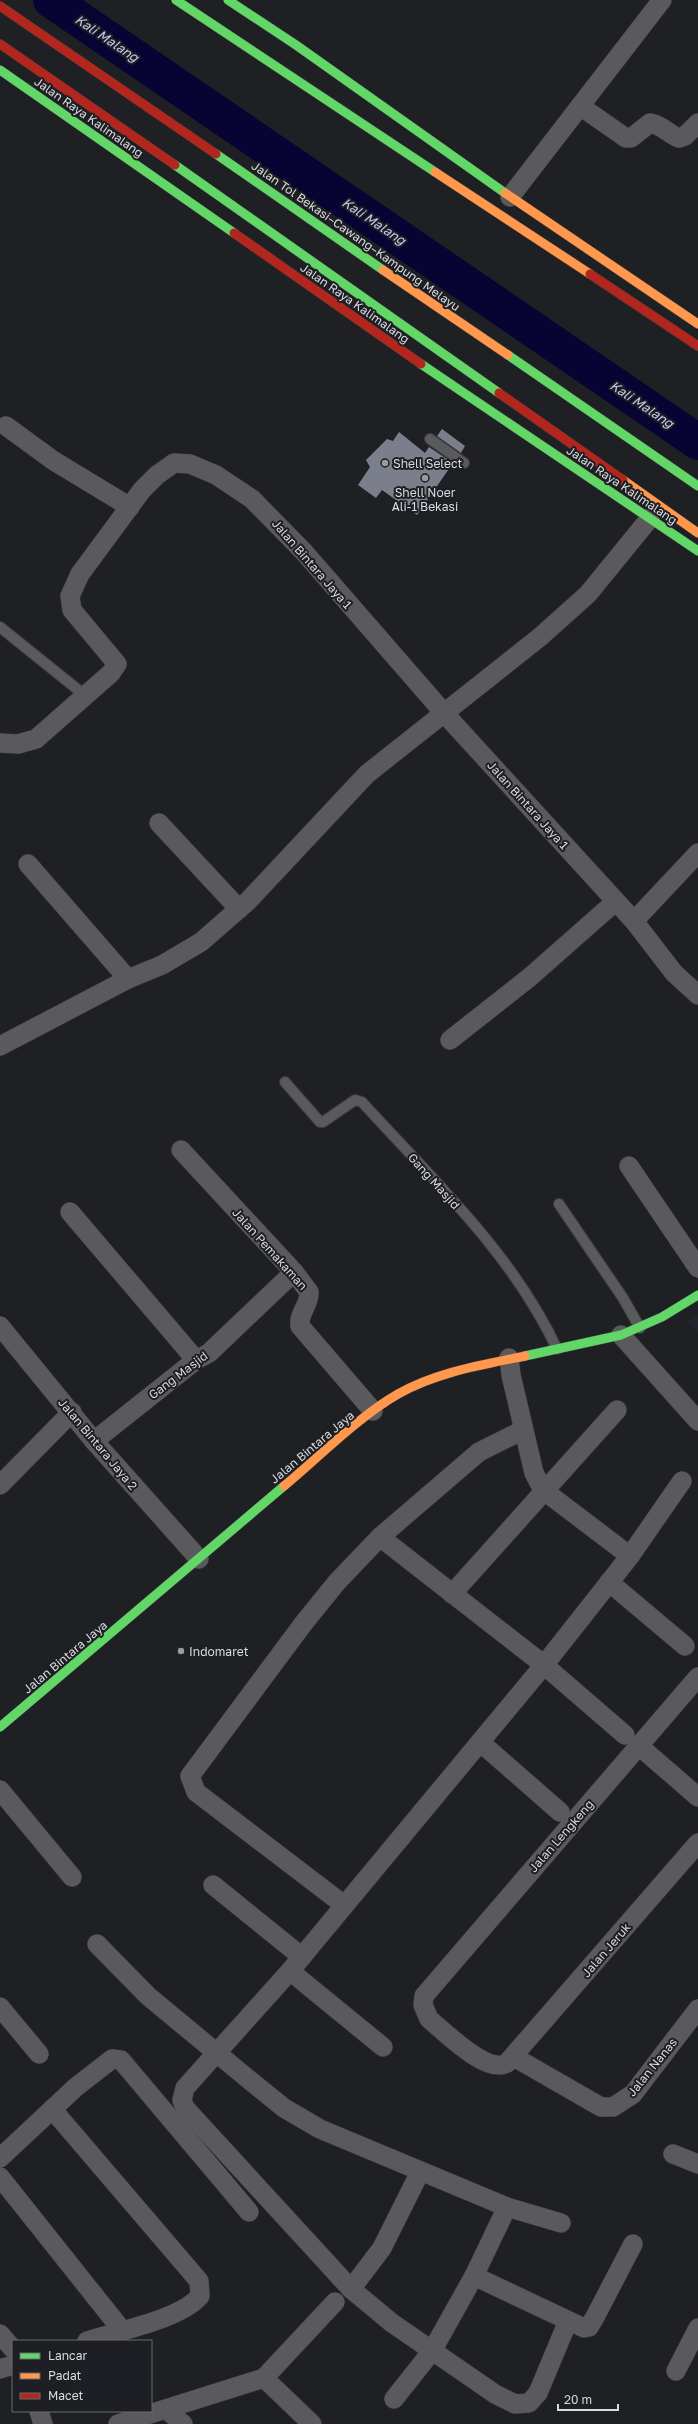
<svg xmlns="http://www.w3.org/2000/svg" width="698" height="2424" viewBox="0 0 698 2424" font-family="'Golos Text',sans-serif">
<style>
.built{fill:#22252f}
.lines{fill:none;stroke-linecap:round;stroke-linejoin:round}
.river{stroke:#090333;stroke-width:36}
.building{fill:#7b7f8b}
.lane-casing{stroke:#3b3c3e;stroke-width:12}
.street-casing{stroke:#3b3c3e;stroke-width:20}
.fast-casing{stroke:#3b3c3e;stroke-width:10}
.slow-casing{stroke:#3b3c3e;stroke-width:10}
.jam-casing{stroke:#3b3c3e;stroke-width:10}
.lane{stroke:#5a5a5c;stroke-width:10}
.street{stroke:#5a5a5c;stroke-width:19}
.fast{stroke:#63d668;stroke-width:9}
.slow{stroke:#ff974d;stroke-width:9}
.jam{stroke:#b3261e;stroke-width:9}
.poi-dot{fill:#999a9d;stroke:#1e1f24;stroke-width:1.5}
.labels{text-anchor:middle;dominant-baseline:central;stroke-width:4;stroke-linejoin:round;paint-order:stroke}
.street-label{font-size:12px;fill:#dadbde;stroke:#1e1f24}
.poi-label{font-size:12px;fill:#dadbde;stroke:#1e1f24;text-anchor:start}
.water-label{font-size:13px;font-style:italic;fill:#c3cbf1;stroke:#1e1f24}
</style>
<rect width="100%" height="100%" fill="#1f2023"/>
<path class="built" d="M698,1315v17l-12,-10z"/>
<g class="lines">
<path class="river" d="M51,0l647,442"/>
</g>
<g class="building">
<path d="M442,429l23,17 -4,7 -24,-17z"/>
<path d="M399,432l26,21 4,-6 24,16 -36,52 -35,-25 -6,8 -18,-13 12,-18 -4,-7 21,-21 6,2z"/>
</g>
<g class="lines">
<g class="lane-casing">
<g id="lane">
<path d="M430,439l34,24"/>
<path d="M0,627l87,70"/>
<path d="M285,1082l35,40h3l32,-22 7,2c70,77 151,152 195,247"/>
<path d="M559,1204l64,94 17,30"/>
</g>
</g>
<g class="street-casing">
<g id="street">
<path d="M580,106l46,32h5l19,-15c11,1 18,11 29,15l6,-2 13,-13"/>
<path d="M510,197l152,-197"/>
<path d="M6,426l48,35 76,46"/>
<path d="M0,743l18,1 18,-5 75,-66 6,-9 -45,-54 -2,-14 10,-22 62,-84 15,-15 17,-12 16,1 26,11 36,24 52,53 140,161 190,208 40,52 24,22"/>
<path d="M159,823l80,86"/>
<path d="M28,864l100,115"/>
<path d="M634,921l64,-68"/>
<path d="M450,1040l80,-63 85,-75"/>
<path d="M0,1046l128,-67 34,-14 39,-23 47,-41 119,-127 173,-137 48,-43 62,-76"/>
<path d="M181,1150l113,122 15,20c1,13 -11,21 -9,34l73,85"/>
<path d="M629,1166l69,102"/>
<path d="M70,1212l126,148"/>
<path d="M0,1326l94,115 105,118"/>
<path d="M621,1335l77,86"/>
<path d="M509,1358l2,17 23,98 9,17 87,66"/>
<path d="M94,1441l102,-81 13,-7 85,-81"/>
<path d="M0,1485l72,-73"/>
<path d="M380,1537l164,128 81,70"/>
<path d="M609,1582l76,64"/>
<path d="M452,1594l165,-184"/>
<path d="M698,1677l-274,319 -1,9 6,14c16,13 58,56 78,44l191,-220"/>
<path d="M480,1742l80,70"/>
<path d="M639,1746l59,51"/>
<path d="M0,1790l72,87"/>
<path d="M213,1885l89,72"/>
<path d="M344,1905l-148,-113 -6,-16 113,-152 34,-42 43,-45 99,-85 44,-22"/>
<path d="M97,1944l51,52 99,82 37,30 36,21 187,78 54,16"/>
<path d="M290,1971l93,76"/>
<path d="M0,2007l39,47"/>
<path d="M514,2057l87,50h12l20,-13 65,-85"/>
<path d="M52,2109l147,172 1,15c-19,23 -82,35 -113,45"/>
<path d="M673,2154l25,10"/>
<path d="M0,2158l76,-71 36,-28 9,1 128,152"/>
<path d="M420,2172l-38,76 -31,41 41,34 103,71 20,10 14,-1 9,-10 30,-72"/>
<path d="M0,2177l121,152"/>
<path d="M507,2207l-33,69 110,52 5,-1 6,-10 38,-73"/>
<path d="M351,2289l-166,-181 -3,-8 3,-12 105,-117 254,-306 86,-109 52,-75"/>
<path d="M0,2334l13,15"/>
<path d="M0,2369l13,-4"/>
<path d="M676,2371l22,-43"/>
<path d="M264,2378l48,46"/>
<path d="M394,2399l38,-48 42,-75"/>
<path d="M166,2409l17,15"/>
<path d="M39,2411l4,13"/>
<path d="M118,2424l146,-46 71,-76"/>
</g>
</g>
<g class="fast-casing">
<g id="fast">
<path d="M176,0l259,172"/>
<path d="M228,0l68,45 209,148"/>
<path d="M0,70l234,163"/>
<path d="M216,154l167,116"/>
<path d="M175,165l324,228"/>
<path d="M508,355l190,131"/>
<path d="M421,364l277,187"/>
<path d="M525,1356l96,-21 41,-18 36,-22"/>
<path d="M0,1727l284,-241"/>
</g>
</g>
<g class="slow-casing">
<g id="slow">
<path d="M435,172l155,102"/>
<path d="M505,193l193,131"/>
<path d="M383,270l125,85"/>
<path d="M623,480l75,53"/>
<path d="M284,1486c35,-29 74,-69 114,-92 39,-22 84,-29 127,-38"/>
</g>
</g>
<g class="jam-casing">
<g id="jam">
<path d="M0,6l216,148"/>
<path d="M0,44l175,121"/>
<path d="M234,233l187,131"/>
<path d="M590,274l108,72"/>
<path d="M499,393l124,87"/>
</g>
</g>
<use href="#lane" class="lane"/>
<use href="#street" class="street"/>
<use href="#fast" class="fast"/>
<use href="#slow" class="slow"/>
<use href="#jam" class="jam"/>
</g>
<g class="poi-dot">
<circle cx="385" cy="463" r="4"/>
<circle cx="425" cy="478" r="4"/>
<circle cx="181" cy="1651" r="4"/>
</g>
<g class="labels">
<g class="street-label">
<text transform="translate(89 117) rotate(35)">Jalan Raya Kalimalang</text>
<text transform="translate(356 236) rotate(35)">Jalan Tol Bekasi–Cawang–Kampung Melayu</text>
<text transform="translate(355 303) rotate(35)">Jalan Raya Kalimalang</text>
<text transform="translate(622 485) rotate(34)">Jalan Raya Kalimalang</text>
<text transform="translate(312 564) rotate(49)">Jalan Bintara Jaya 1</text>
<text transform="translate(528 805) rotate(48)">Jalan Bintara Jaya 1</text>
<text transform="translate(434 1181) rotate(48)">Gang Masjid</text>
<text transform="translate(270 1249) rotate(48)">Jalan Pemakaman</text>
<text transform="translate(178 1375) rotate(-37)">Gang Masjid</text>
<text transform="translate(98 1444) rotate(50)">Jalan Bintara Jaya 2</text>
<text transform="translate(312 1447) rotate(-40)">Jalan Bintara Jaya</text>
<text transform="translate(65 1657) rotate(-40)">Jalan Bintara Jaya</text>
<text transform="translate(561 1836) rotate(-49)">Jalan Lengkeng</text>
<text transform="translate(606 1950) rotate(-49)">Jalan Jeruk</text>
<text transform="translate(652 2067) rotate(-51)">Jalan Nanas</text>
</g>
<g class="poi-label">
<text x="393" y="463">Shell Select</text>
<text x="425" y="492" text-anchor="middle">Shell Noer<tspan x="425" dy="14">Ali-1 Bekasi</tspan></text>
<text x="189" y="1651">Indomaret</text>
</g>
<g class="water-label">
<text transform="translate(107 38) rotate(34)">Kali Malang</text>
<text transform="translate(374 221) rotate(34)">Kali Malang</text>
<text transform="translate(642 404) rotate(34)">Kali Malang</text>
</g>
</g>
<rect x="12" y="2340" width="140" height="72" fill="#1e1f24" stroke="#696a6e"/>
<rect x="20" y="2353" width="20" height="6" fill="#63d668" stroke="#696a6e"/>
<text x="48" y="2360" font-size="12" fill="#dadbde">Lancar</text>
<rect x="20" y="2373" width="20" height="6" fill="#ff974d" stroke="#696a6e"/>
<text x="48" y="2380" font-size="12" fill="#dadbde">Padat</text>
<rect x="20" y="2393" width="20" height="6" fill="#b3261e" stroke="#696a6e"/>
<text x="48" y="2400" font-size="12" fill="#dadbde">Macet</text>
<path d="M558 2404v6h60v-6" fill="none" stroke="#dadbde" stroke-width="2"/>
<text x="564" y="2404" font-size="12" fill="#dadbde" stroke="#1e1f24" stroke-width="3" paint-order="stroke">20 m</text>
</svg>
